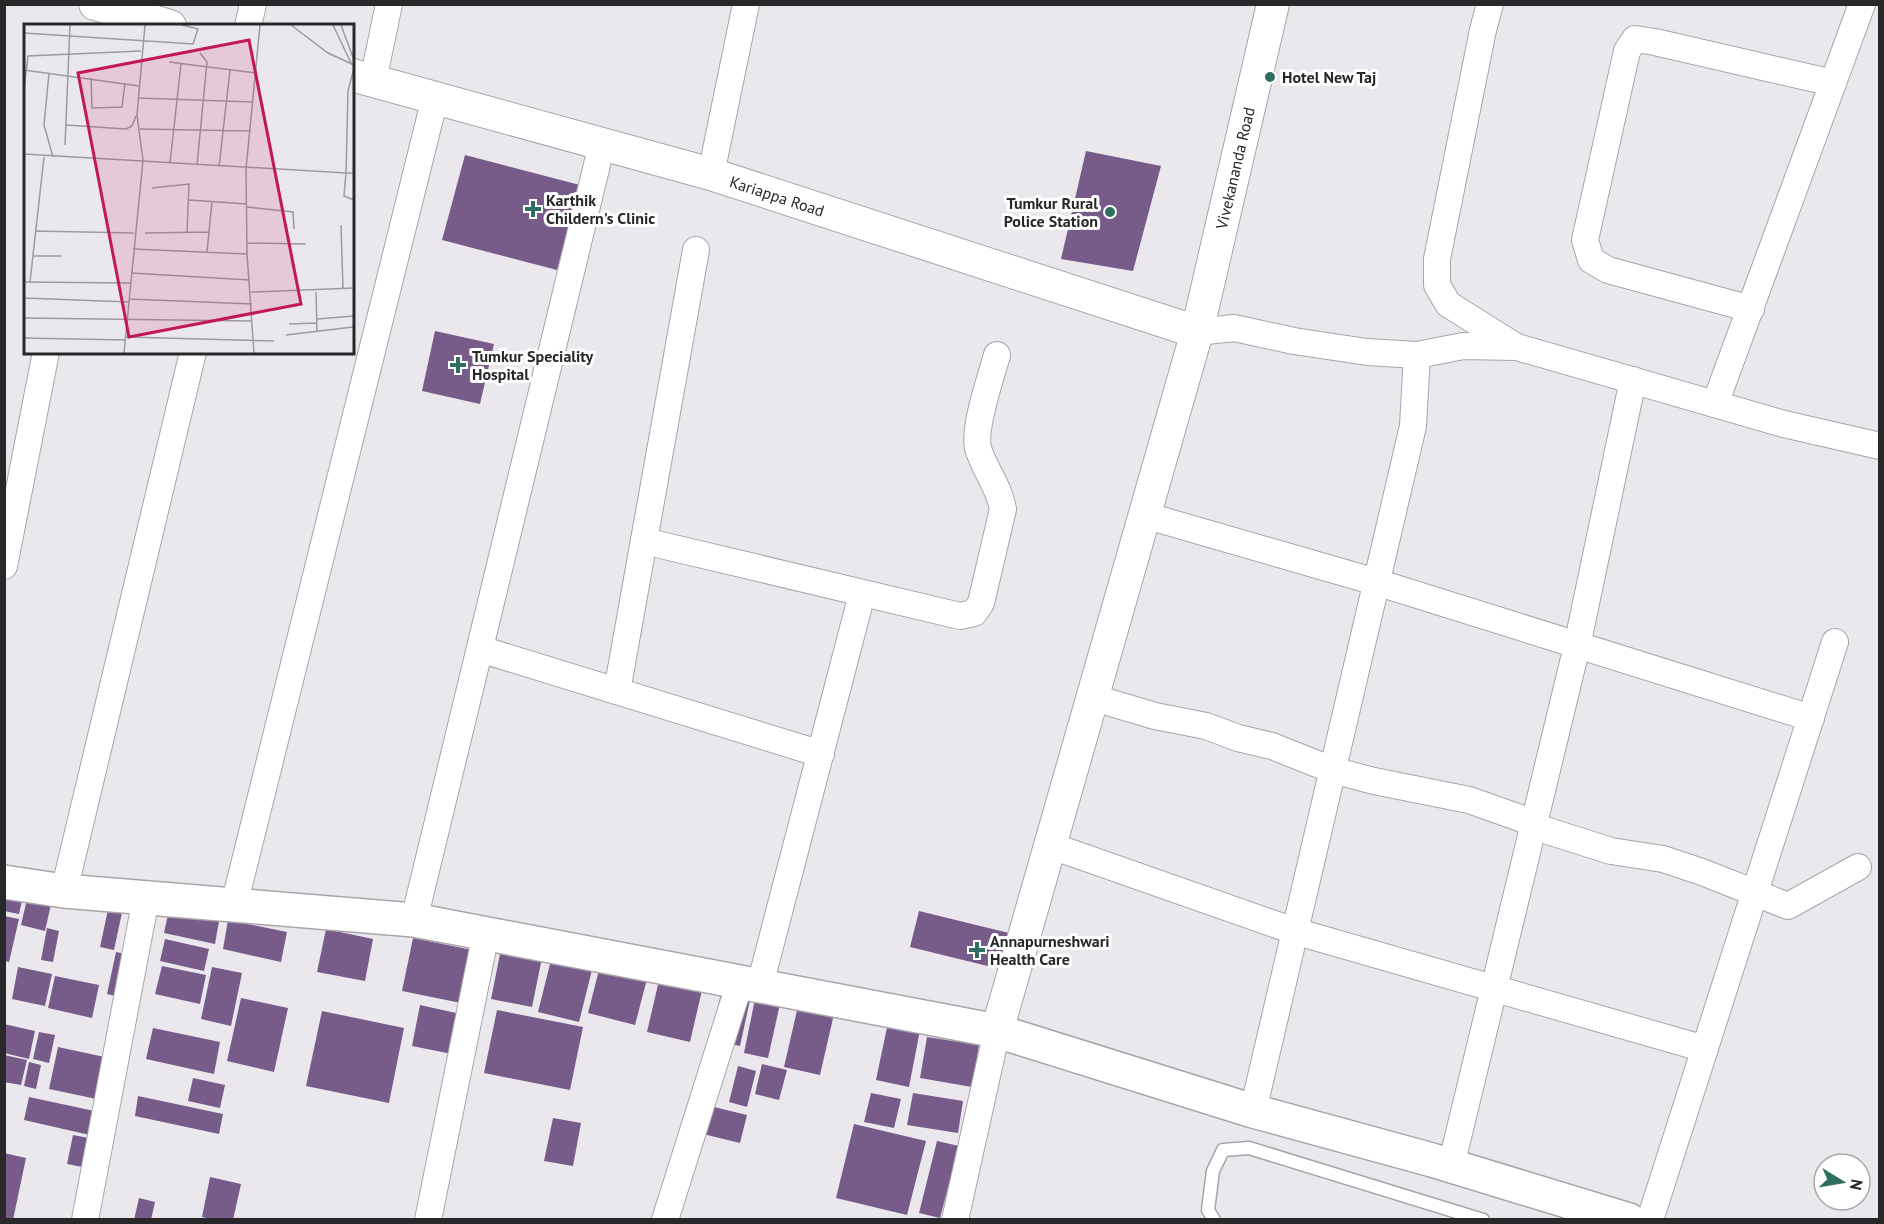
<svg xmlns="http://www.w3.org/2000/svg" width="1884" height="1224" viewBox="0 0 1884 1224" font-family="'PT Sans',sans-serif">
<style>
.building{fill:#775c8a}
.lines{fill:none;stroke-linecap:round;stroke-linejoin:round}
.service-casing{stroke:#a8a5aa;stroke-width:15}
.minor-casing{stroke:#a8a5aa;stroke-width:28}
.tertiary-casing{stroke:#a8a5aa;stroke-width:34}
.secondary-casing{stroke:#a8a5aa;stroke-width:36}
.service{stroke:#fff;stroke-width:12}
.minor{stroke:#fff;stroke-width:26}
.tertiary{stroke:#fff;stroke-width:32}
.secondary{stroke:#fff;stroke-width:33}
.poi-dot{fill:#2e6f5f;stroke:#fff;stroke-width:2}
.labels{text-anchor:middle;dominant-baseline:central;stroke-width:6;stroke-linejoin:round;paint-order:stroke}
.poi-label{font-size:16px;font-weight:bold;fill:#282729;stroke:#fff;text-anchor:start}
.street-label{font-size:16px;fill:#282729;stroke:#fff}
.inset-road{fill:none;stroke:#9d9b9f;stroke-width:1.5}
.view{fill:#c2185b;fill-opacity:0.15;stroke:#c2185b;stroke-width:3}
.inset-edge{fill:none;stroke:#282729;stroke-width:3}
</style>
<rect width="100%" height="100%" fill="#ebe8ed"/>
<g class="building">
<path d="M1086,151l75,15 -28,105 -72,-12z"/>
<path d="M465,155l115,30 -23,85 -115,-30z"/>
<path d="M435,331l59,13 -14,60 -58,-13z"/>
<path d="M4,888l20,4 -5,22 -15,-3z"/>
<path d="M28,895l24,5 -7,31 -24,-6z"/>
<path d="M109,905l14,3 -9,42 -14,-3z"/>
<path d="M169,910l50,11 -4,23 -51,-11z"/>
<path d="M919,911l94,23 -9,36 -94,-23z"/>
<path d="M4,916l15,3 -10,43 -5,-1z"/>
<path d="M228,920l59,12 -6,30 -58,-13z"/>
<path d="M47,928l12,3 -6,31 -12,-2z"/>
<path d="M326,929l47,10 -8,42 -48,-9z"/>
<path d="M413,938l59,12 -11,53 -59,-12z"/>
<path d="M165,939l44,10 -5,22 -44,-10z"/>
<path d="M503,939l41,9 -12,59 -41,-8z"/>
<path d="M116,952l18,4 -9,42 -18,-4z"/>
<path d="M553,952l41,10 -15,60 -41,-10z"/>
<path d="M601,962l47,13 -13,50 -47,-12z"/>
<path d="M162,966l44,9 -6,29 -45,-10z"/>
<path d="M18,967l34,7 -7,32 -33,-7z"/>
<path d="M212,967l30,6 -11,53 -30,-7z"/>
<path d="M55,976l44,9 -7,33 -44,-10z"/>
<path d="M660,976l43,10 -13,56 -43,-10z"/>
<path d="M721,993l29,7 -10,46 -29,-6z"/>
<path d="M241,998l47,10 -14,64 -47,-11z"/>
<path d="M755,999l25,5 -12,54 -24,-5z"/>
<path d="M420,1005l45,10 -8,40 -45,-9z"/>
<path d="M798,1006l36,8 -14,61 -36,-8z"/>
<path d="M497,1010l86,17 -13,63 -86,-17z"/>
<path d="M322,1011l82,17 -15,75 -83,-17z"/>
<path d="M889,1018l32,7 -12,62 -33,-7z"/>
<path d="M4,1024l31,7 -6,28 -25,-6z"/>
<path d="M153,1028l67,14 -6,32 -68,-15z"/>
<path d="M39,1032l16,3 -6,28 -16,-4z"/>
<path d="M927,1037l52,8 -7,42 -52,-9z"/>
<path d="M58,1047l56,12 -8,42 -57,-12z"/>
<path d="M4,1055l23,5 -6,25 -17,-3z"/>
<path d="M29,1062l12,3 -5,24 -12,-3z"/>
<path d="M762,1064l25,6 -8,30 -24,-6z"/>
<path d="M738,1066l18,5 -9,36 -18,-5z"/>
<path d="M193,1078l32,7 -5,23 -32,-7z"/>
<path d="M871,1093l30,6 -7,29 -30,-6z"/>
<path d="M913,1093l50,8 -5,32 -51,-8z"/>
<path d="M138,1096l85,18 -4,20 -84,-18z"/>
<path d="M29,1097l70,15 -5,24 -70,-16z"/>
<path d="M710,1106l37,9 -7,28 -37,-9z"/>
<path d="M553,1118l28,5 -8,43 -29,-5z"/>
<path d="M854,1124l72,17 -19,74 -71,-17z"/>
<path d="M73,1135l26,5 -7,29 -25,-5z"/>
<path d="M937,1141l22,5 -19,72 -21,-5z"/>
<path d="M4,1153l22,5 -13,62h-9z"/>
<path d="M210,1177l31,7 -8,36h-18l-13,-3z"/>
<path d="M139,1198l16,4 -4,18h-17z"/>
</g>
<g class="lines">
<g class="service-casing">
<path id="service" d="M1214,1220l-6,-10 5,-39 10,-21 26,-2 234,72"/>
</g>
<g class="minor-casing">
<g id="minor">
<path d="M1490,4l-7,26 -46,229v26l11,19 67,42"/>
<path d="M248,26l5,-22"/>
<path d="M373,81l16,-77"/>
<path d="M711,174l35,-170"/>
<path d="M1751,309l-143,-39 -17,-10 -6,-20 42,-189 8,-12 20,3 178,41"/>
<path d="M1197,332l37,-4 60,13 73,11 50,3 46,-9 54,1 267,77 96,22"/>
<path d="M1715,404l147,-400"/>
<path d="M1144,515l232,67 435,136"/>
<path d="M644,541l316,75 14,-3 7,-10 22,-94c-4,-23 -19,-40 -25,-61 -5,-20 13,-71 19,-93"/>
<path d="M4,566l42,-214"/>
<path d="M480,649l341,105"/>
<path d="M617,691l79,-441"/>
<path d="M1091,697l64,19 51,10 32,12 34,8 60,24 42,11 95,19 51,18 28,13 63,20 52,8 39,13 86,34 70,-39"/>
<path d="M1049,845l245,86 411,118"/>
<path d="M64,891l129,-539"/>
<path d="M234,905l201,-807"/>
<path d="M414,920l188,-776"/>
<path d="M760,985l102,-391"/>
<path d="M1253,1111l160,-685 4,-71"/>
<path d="M1451,1166l126,-520 56,-266"/>
<path d="M85,1220l61,-322"/>
<path d="M428,1220l58,-287"/>
<path d="M665,1220l75,-238"/>
<path d="M955,1220l42,-189"/>
<path d="M1650,1220l185,-578"/>
</g>
</g>
<g class="tertiary-casing">
<g id="tertiary">
<path d="M95,4l75,22"/>
<path d="M352,75l359,99 486,158"/>
<path d="M997,1031l200,-699 76,-328"/>
</g>
</g>
<g class="secondary-casing">
<path id="secondary" d="M4,882l60,9 350,29 583,111 256,80 179,49 197,60"/>
</g>
<use href="#service" class="service"/>
<use href="#minor" class="minor"/>
<use href="#tertiary" class="tertiary"/>
<use href="#secondary" class="secondary"/>
</g>
<g class="poi-dot">
<circle cx="1270" cy="77" r="6"/>
<path d="M530 200h6v6h6v6h-6v6h-6v-6h-6v-6h6z"/>
<circle cx="1110" cy="212" r="6"/>
<path d="M455 356h6v6h6v6h-6v6h-6v-6h-6v-6h6z"/>
<path d="M974 941h6v6h6v6h-6v6h-6v-6h-6v-6h6z"/>
</g>
<g class="labels">
<g class="poi-label">
<text x="1282" y="77">Hotel New Taj</text>
<text x="546" y="200">Karthik<tspan x="546" dy="18">Childern's Clinic</tspan></text>
<text x="1098" y="203" text-anchor="end">Tumkur Rural<tspan x="1098" dy="18">Police Station</tspan></text>
<text x="472" y="356">Tumkur Speciality<tspan x="472" dy="18">Hospital</tspan></text>
<text x="990" y="941">Annapurneshwari<tspan x="990" dy="18">Health Care</tspan></text>
</g>
<g class="street-label">
<text transform="translate(1235 168) rotate(-77)">Vivekananda Road</text>
<text transform="translate(777 196) rotate(18)">Kariappa Road</text>
</g>
</g>
<g transform="translate(24 24)">
<rect width="330" height="330" fill="#ebe8ed"/>
<path class="inset-road" d="M267,1l37,28 26,12M309,1l19,40M317,1l13,35M0,9l169,11 5,-15 -16,-4M145,38l87,11M0,46l115,16M25,49l-5,52 9,32M67,54l1,30 30,-1 3,-24M0,66l4,-34 113,-5M114,74l115,4M42,101l60,4 6,-3 4,-10M116,105l111,2M41,121l5,-120M0,130l322,19 2,-82 6,-23M146,139l11,-99M173,141l10,-103 -7,-9M195,143l11,-97M330,149h-8l-2,23 10,4M128,164l37,-4 -2,48M165,176l58,4M223,183l46,5 1,17M317,201l2,64M11,207l99,2M121,209l64,-1M223,219l59,1M109,225l114,5M183,228l5,-50M9,232h28M107,249l119,7M0,258l106,1M6,258l14,-125M227,268l103,-4M292,268l1,39M0,274l105,4M105,275l123,5M0,294l228,3M293,295l37,-3M265,300l28,-1M262,311l67,-8M102,313l148,4M0,314l102,2M100,329l19,-193 -6,-45 8,-90M230,329l-7,-99 -1,-85 14,-144"/>
<path class="view" d="M225,16l52,264 -172,33 -51,-264z"/>
<rect width="330" height="330" class="inset-edge"/>
</g>
<rect width="1884" height="1224" fill="none" stroke="#282729" stroke-width="12"/>
<g transform="translate(1842 1182) rotate(101)"><circle r="28" fill="#ffffff" stroke="#a9a9a9" stroke-width="1.5"/>
<path d="M0-4.5L10 22L0 15L-10 22Z" fill="#2e6f5f"/>
<text y="-9" font-size="16" font-weight="bold" text-anchor="middle" fill="#282729">N</text>
</g>
</svg>
